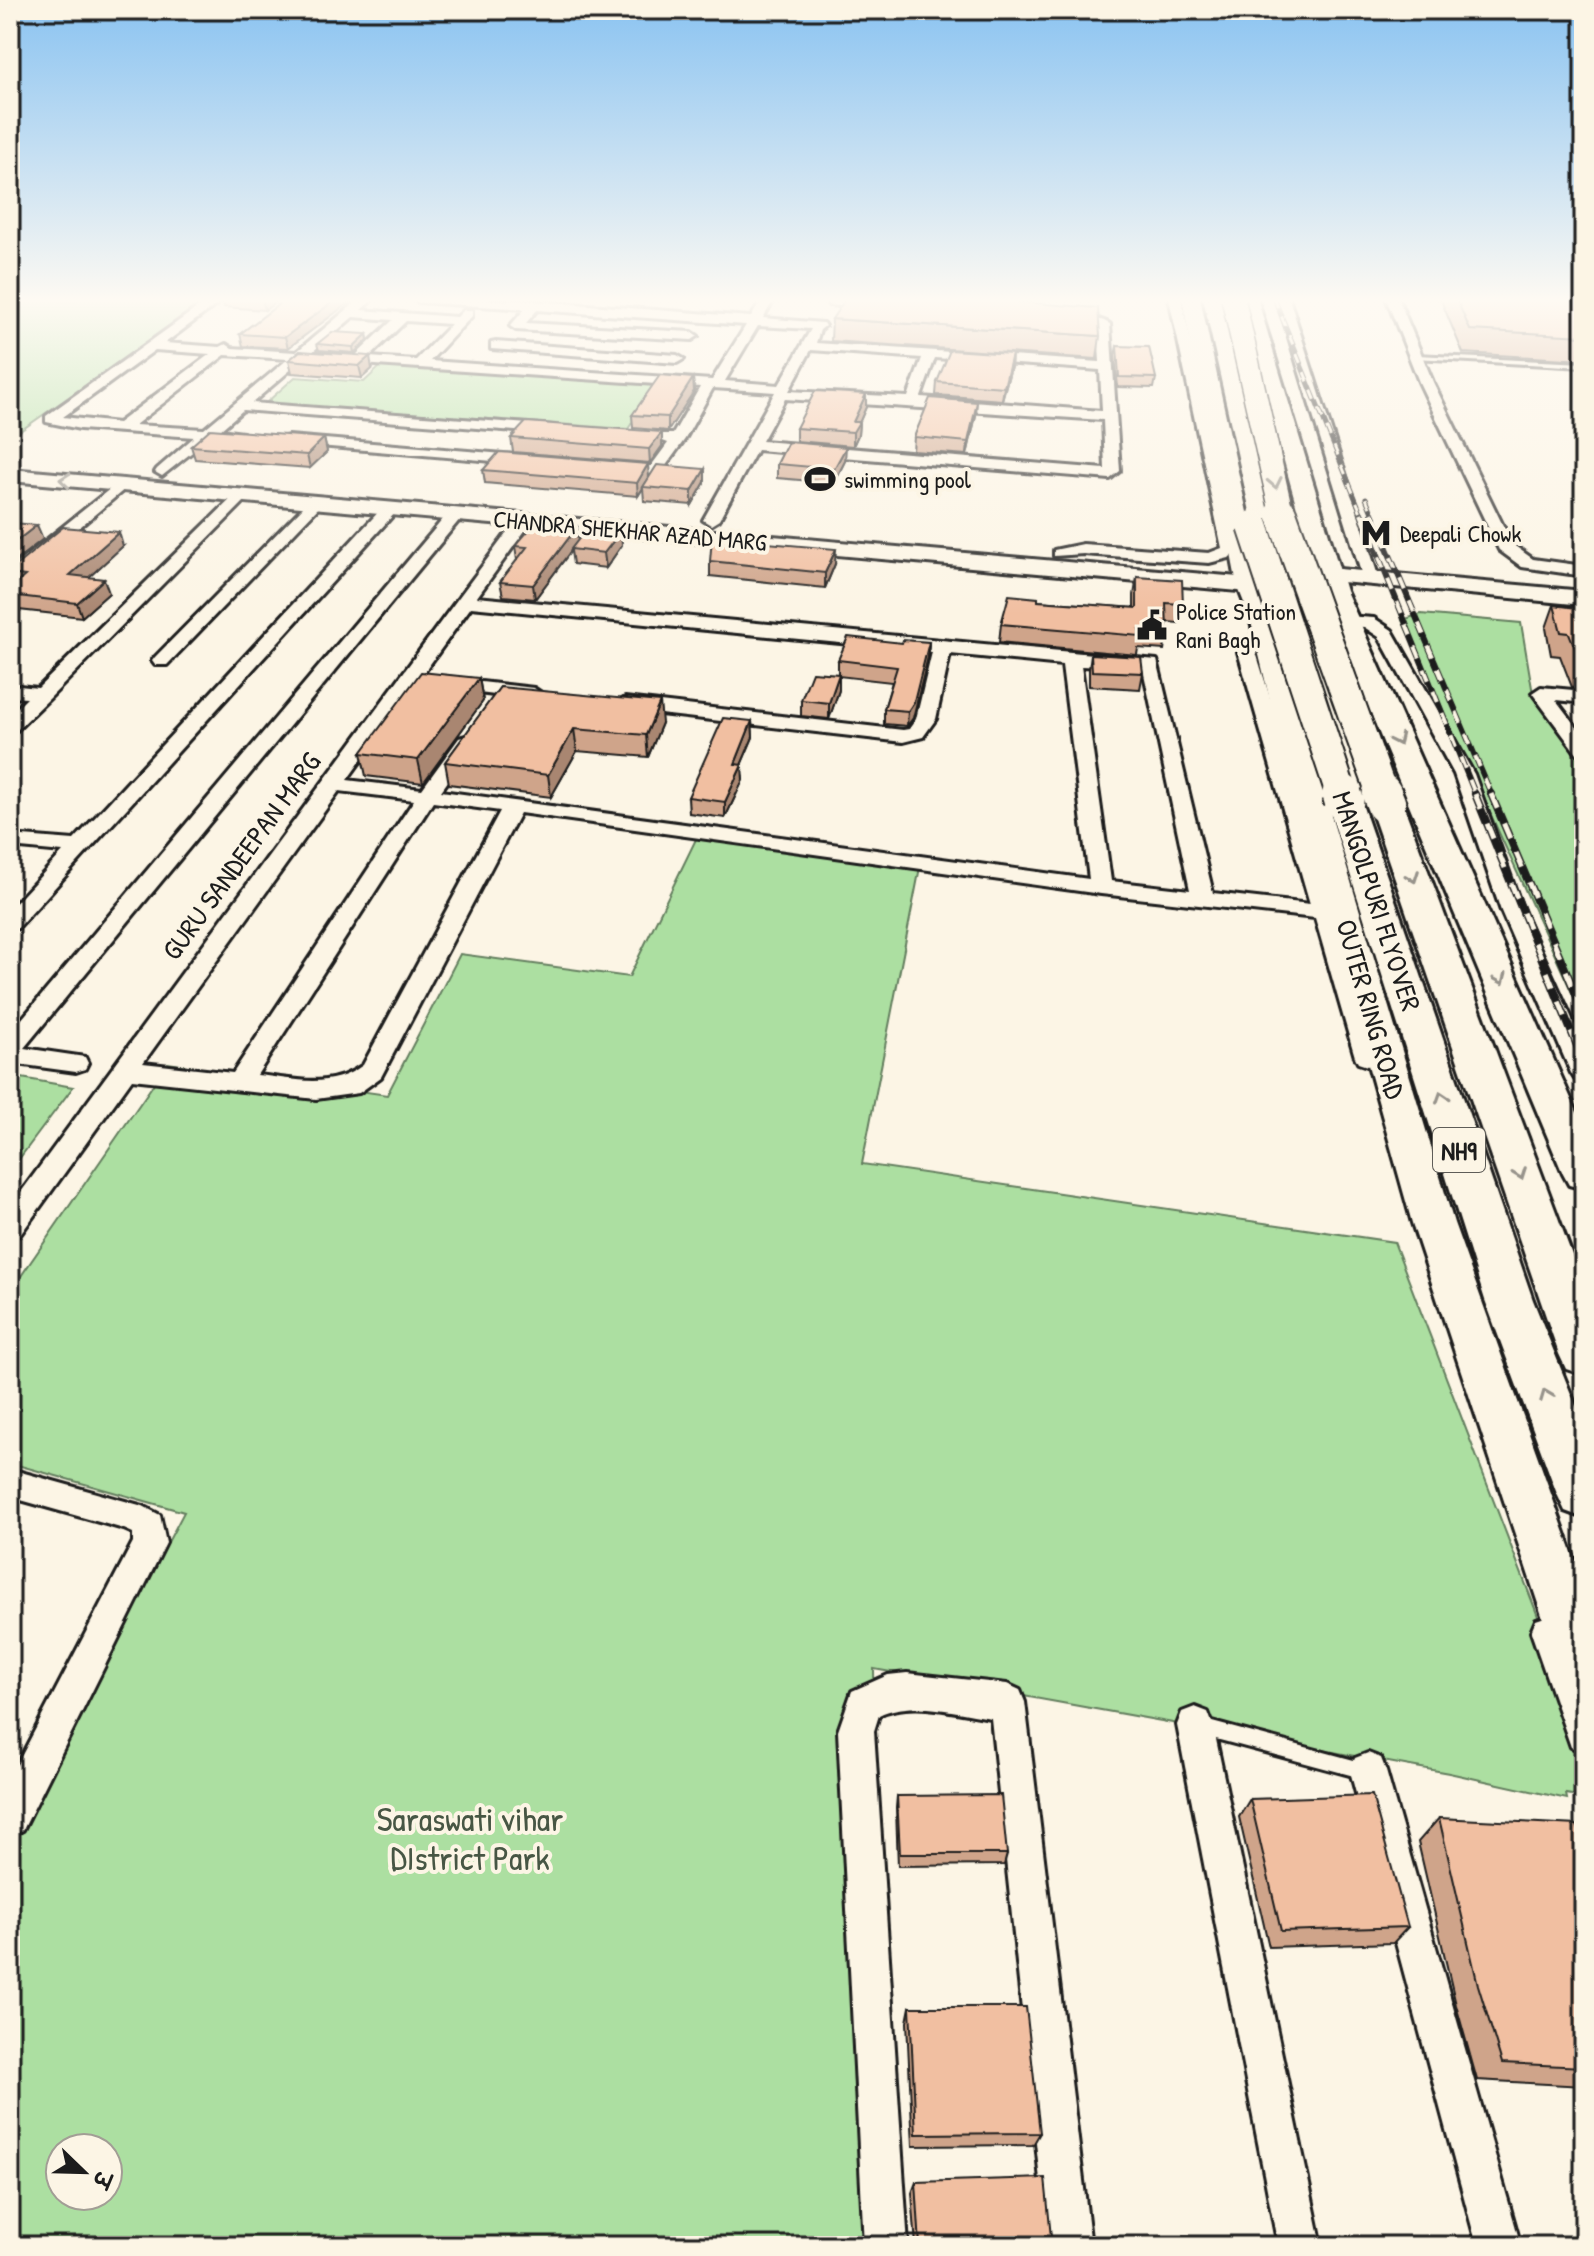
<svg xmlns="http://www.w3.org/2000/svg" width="1594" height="2256" viewBox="0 0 1594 2256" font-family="'Patrick Hand','Playpen Sans Deva',sans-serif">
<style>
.green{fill:#acdfa1;stroke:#647e5e;stroke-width:2;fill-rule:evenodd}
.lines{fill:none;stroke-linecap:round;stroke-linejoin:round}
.lane-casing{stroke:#1c1c1c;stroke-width:6}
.street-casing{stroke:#1c1c1c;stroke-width:6}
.secondary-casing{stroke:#1c1c1c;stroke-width:6}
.primary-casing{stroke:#1c1c1c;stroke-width:6}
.highway-casing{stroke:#1c1c1c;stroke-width:6}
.lane{fill:#fcf5e5;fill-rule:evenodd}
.street{fill:#fcf5e5;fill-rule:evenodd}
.secondary{fill:#fcf5e5;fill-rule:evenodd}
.primary{fill:#fcf5e5;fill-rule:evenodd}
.highway{fill:#fcf5e5;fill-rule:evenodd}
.rail-far2-casing{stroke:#1c1c1c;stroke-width:5}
.rail-far1-casing{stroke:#1c1c1c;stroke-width:6}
.rail-casing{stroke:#1c1c1c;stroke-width:8}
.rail-far2{stroke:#fcf5e5;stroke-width:3;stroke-dasharray:10;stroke-linecap:butt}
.rail-far1{stroke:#fcf5e5;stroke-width:4;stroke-dasharray:12;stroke-linecap:butt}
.rail{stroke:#fcf5e5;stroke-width:5;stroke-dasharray:16;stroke-linecap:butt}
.highway-bridge-far2-casing{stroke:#1c1c1c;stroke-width:26;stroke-linecap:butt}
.highway-bridge-far1-casing{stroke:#1c1c1c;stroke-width:34;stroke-linecap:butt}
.highway-bridge-casing{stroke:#1c1c1c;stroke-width:44;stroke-linecap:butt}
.highway-bridge-far2{stroke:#fcf5e5;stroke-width:23}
.highway-bridge-far1{stroke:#fcf5e5;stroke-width:30}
.highway-bridge{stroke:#fcf5e5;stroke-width:39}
.wall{fill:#cfa48a;stroke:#1c1c1c;stroke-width:2}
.shaded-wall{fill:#a98671;stroke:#1c1c1c;stroke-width:2}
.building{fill:#f1bfa1;stroke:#1c1c1c;stroke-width:2}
.oneway{stroke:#97938b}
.labels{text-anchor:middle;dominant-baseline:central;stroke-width:8;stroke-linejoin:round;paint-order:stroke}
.far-poi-label{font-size:24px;fill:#1c1c1c;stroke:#fcf5e5;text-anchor:start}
.far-street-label{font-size:24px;fill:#1c1c1c;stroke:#fcf5e5}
.shield{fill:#fcf5e5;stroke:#5f5d58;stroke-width:2}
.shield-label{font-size:26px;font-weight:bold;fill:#1c1c1c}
.street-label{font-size:28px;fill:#1c1c1c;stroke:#fcf5e5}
.near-park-label{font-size:34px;fill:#475644;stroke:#fcf5e5}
</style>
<rect width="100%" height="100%" fill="#fcf5e5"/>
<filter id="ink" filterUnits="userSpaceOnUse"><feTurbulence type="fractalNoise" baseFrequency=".0125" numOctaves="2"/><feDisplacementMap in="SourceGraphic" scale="16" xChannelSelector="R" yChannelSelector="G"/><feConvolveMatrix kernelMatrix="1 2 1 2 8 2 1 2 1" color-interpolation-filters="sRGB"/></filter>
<g filter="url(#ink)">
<g class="green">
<path d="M13,298l59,3 4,-3h134l-200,140v-139z"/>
<path d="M382,365l276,18 -30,46 -362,-26 29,-26 69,5z"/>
<path d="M1421,614l100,9 12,71 51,65v260l-182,-399z"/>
<path d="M697,837l224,25 -59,302 532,78 190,494v61l-18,-3 1,5 -118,-26 -575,-104 7,577h-871v-407l174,-327 -174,-49v-171l158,-229 219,32 73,-141 169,23zM60,2148h48v48h-48z"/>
<path d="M10,1076l63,11 -63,84z"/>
</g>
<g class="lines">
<g class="lane-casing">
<g id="lane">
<path d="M1416,355l168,8v4l-170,-9z"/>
<path d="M1201,1719l164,44 6,2 2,6 -2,6 -6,2 -164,-44 -6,-2 -2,-6 2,-6z"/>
</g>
</g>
<g class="street-casing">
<g id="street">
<path d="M211,298h14l-60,45 55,4 6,-3 6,4 64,4 65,-54h13l-13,12 96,7 7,-7h8v6l-42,45 282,19 34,-55 -209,-15 -11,13 166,9 6,4 -6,4 -176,-10 -6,-4 15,-17 -107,-7 -6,-4 123,3 216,16 12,-19h12l-12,20 60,5 2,3 -5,4 -4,13 284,19 -2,-35 -34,-4 -6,-4c10,-7 42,-2 52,5l10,147 -10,8 -353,-29 -38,70 -8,5 -8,-5 72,-128 -62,-4 -28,51 -25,35 -5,1 -39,-3 -7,-4 7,-4 35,2 17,-23 -13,-5 7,-4h11l27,-47 -398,-27 -50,43 303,23 7,4 -7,4 -312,-24 -23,20 23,3v6l-33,-1 -48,38 -7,-4 2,-3 37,-32 -114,-8 -34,-7v-6zM353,317l40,3 -38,36 -44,-3zM406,321l45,3 -35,36 -47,-3zM758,326l53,3 -32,56 -54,-4zM155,350l55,4 -92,69 -55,-6zM811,350l111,8 -14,39 -119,-6zM225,355l63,4 -84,70 -69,-4zM935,358l165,12 2,41 -181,-14zM785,399l318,21 2,49 -343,-28z"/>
<path d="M833,298l44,3 6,4 -6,4 -48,-4 -2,-3z"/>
<path d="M1169,298h12l57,251 -9,9 -20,5 -126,-9 -29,2v-6l29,-6 126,9 13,-5z"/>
<path d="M1277,298h12l90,281 -2,4 -6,1 -8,-5z"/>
<path d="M1386,298h12l35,84 79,162 21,15 51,7v10l-62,-9 -23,-17 -80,-168z"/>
<path d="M496,342l181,13 7,4 -7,4 -186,-14v-6z"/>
<path d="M289,436l240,20 7,4 -7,4 -245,-21v-6z"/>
<path d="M121,480l5,2v6l-110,93 -6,1v-13z"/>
<path d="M242,491l5,2v6l-197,199 -33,32 -7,2v-17l17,-17 -17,-1v-12l28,3 199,-195z"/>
<path d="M316,497l8,5 -3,3 -154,160h-12l-3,-4 3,-4 156,-158z"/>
<path d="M390,504l8,5 -2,3 -378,416 -8,2v-21l53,-57 -53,-5v-12l64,5 310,-334z"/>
<path d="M455,510l8,5 -2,3 -437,530 61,9 3,6 -3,6 -9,3 -66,-9v-30l439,-521z"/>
<path d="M524,516l8,5 -55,76 680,63 56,233 97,11 -72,-252 21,-26h12l3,4 -18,22 123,405 -3,6 -9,3 -9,-3 -3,-6 -40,-139 -214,-24 -581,-81 -139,264 -22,16 -43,6 -184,-20 -112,156 -10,4v-32l449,-610 59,-79zM471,607l461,45 -16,67 -7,10 -6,1 -278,-32 -9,6 9,6 278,32 20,-5 13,-18 14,-65 112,11 27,214 -648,-88 35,-49 -10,-6 -7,2 -37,51 -75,-9zM1081,666l62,3 47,221 -79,-9zM339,791l75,9 -181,273 -90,-10zM433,802l67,9 -137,254c-34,25 -66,14 -106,10z"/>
<path d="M1346,616l28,2 18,12 82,144 49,137 61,134v37l-9,-3 -4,-6 -70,-162 -47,-137 -75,-137 -15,-10 -24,-2 -3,-4 3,-4z"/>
<path d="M446,678l88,10 9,6 -9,6 -95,-12 -2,-4 2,-4z"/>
<path d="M1541,687l43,4v12l-28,-3 28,37v19l-7,-2 -45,-61z"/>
<path d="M10,1469l133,37 17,9 6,28 -143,287 -13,6v-58l123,-236v-9l-9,-4 -114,-32z"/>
<path d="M1548,1616l12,4 24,64v68l-13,-5 -40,-115 5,-12z"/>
<path d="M907,1673l100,11 13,6 5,12 66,544h-44l-56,-528c-34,-5 -80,-19 -112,-3l-5,16 34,515h-44l-26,-515 14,-40 36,-16z"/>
<path d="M1195,1707l13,5 5,13 109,521h-44l-101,-521 5,-13z"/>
<path d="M1368,1753l13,5 5,13 135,475h-44l-127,-475 5,-13z"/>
</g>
</g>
<g class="secondary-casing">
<g id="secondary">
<path d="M10,469l1240,109 8,2 4,5 -4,5 -8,2 -1240,-111z"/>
<path d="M1328,568l256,23v14l-264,-25 -4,-5 4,-5z"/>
</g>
</g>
<g class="primary-casing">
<g id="primary">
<path d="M1182,298h18l63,287 13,33 50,181 128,424 130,363v101l-19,-8 -8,-18 -145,-438 -118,-424 -44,-181 -13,-33z"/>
<path d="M1239,298h18l89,293 238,537v61l-15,-4 -6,-11 -243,-583z"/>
</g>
</g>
<g class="highway-casing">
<g id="highway">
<path d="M1344,791l12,3 5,7 172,499 51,126v92l-19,-7 -8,-17 -72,-194 -158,-499 5,-7z"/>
<path d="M1386,794l12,3 5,7 181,483v88l-18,-6 -7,-15 -190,-550 5,-7z"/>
</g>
</g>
<use href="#lane" class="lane"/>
<use href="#street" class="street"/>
<use href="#secondary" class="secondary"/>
<use href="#primary" class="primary"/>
<use href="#highway" class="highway"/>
<g class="rail-far2-casing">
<g id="rail-far2">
<path d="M1274,298l88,217"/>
<path d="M1366,498l7,17"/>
</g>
</g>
<g class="rail-far1-casing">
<g id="rail-far1">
<path d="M1361,513l115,283"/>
<path d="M1372,513l120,283"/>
</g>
</g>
<g class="rail-casing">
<g id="rail">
<path d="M1475,794l109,269"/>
<path d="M1491,794l93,219"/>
</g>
</g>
<use href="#rail-far2" class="rail-far2"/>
<use href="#rail-far1" class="rail-far1"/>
<use href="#rail" class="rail"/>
<g class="highway-bridge-far2-casing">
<path id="highway-bridge-far2" d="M1233,298l49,217"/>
</g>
<g class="highway-bridge-far1-casing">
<g id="highway-bridge-far1">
<path d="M1281,513l102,283"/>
<path d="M1253,526l89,270"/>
</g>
</g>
<g class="highway-bridge-casing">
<g id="highway-bridge">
<path d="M1342,794l2,7"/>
<path d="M1382,794l4,10"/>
</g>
</g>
<use href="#highway-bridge-far2" class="highway-bridge-far2"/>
<use href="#highway-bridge-far1" class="highway-bridge-far1"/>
<use href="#highway-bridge" class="highway-bridge"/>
</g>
<g class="wall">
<path d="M222,298h59l-16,12 -41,-3z"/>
<path d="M287,298h68l-67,50 -45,-2 -3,-12z"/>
<path d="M1440,298h144l-1,7 1,55 -121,-7z"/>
<path d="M832,319l268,17 -3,23 -266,-18z"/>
<path d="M367,334l1,6 -14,13 -35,-3 -2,-6z"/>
<path d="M1117,346l39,32 -2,10 -36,-1 -3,-31z"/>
<path d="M300,351l72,18 -10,9 -70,-5 -3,-13z"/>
<path d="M1012,354l-1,13 -9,33 -66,-5 1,-13z"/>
<path d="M693,378l1,13 -26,40 -35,-3 -1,-13z"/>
<path d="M866,394v13l-7,16 -1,12 -5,11 -57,-5v-13z"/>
<path d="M976,415l-9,40 -54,-4 1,-14z"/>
<path d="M662,432v14l-12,17 -137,-11 -2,-14z"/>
<path d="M324,438l3,14 -17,16 -115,-9 -4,-13z"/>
<path d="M845,461l-11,22 -57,-5v-14z"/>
<path d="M705,469v13l-13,23 -48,-4 -1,-13 -5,8 -153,-13 -2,-13 166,6z"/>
<path d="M621,531l1,14 -16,23 -33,-4 -2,-13 -36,48 -32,-3 -3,-14 17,-22 -2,-14 63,-6z"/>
<path d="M123,546l-34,31 20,16 -27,24 -72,-8v-40z"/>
<path d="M710,561l125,3 -10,24 -115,-12z"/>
<path d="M1137,577l46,27 -4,19 -12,-1v9l-3,19 -26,-2 -1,7 -138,-13 2,-18 37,-23 96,7v-13z"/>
<path d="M1554,605l30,4v80l-12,-2 -12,-31 -9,-1 -5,-27z"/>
<path d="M929,642l-1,15 -15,61 -6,8 -23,-2v-15l8,-27 -53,-6v14l-10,29 -28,-3v-16l37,-26v-14l64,-17z"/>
<path d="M1091,654l52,19 -3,16 -51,-3v-17z"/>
<path d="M479,678l4,23 -60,82 -57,-7 -5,-23z"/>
<path d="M500,687l162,36 -14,34 -71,-6 -26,46 -102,-13 -4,-22z"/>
<path d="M752,721l1,16 -12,28 2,15 -18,38 -36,-5 -1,-16z"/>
<path d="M897,1796l110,58 -3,11 -106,1 -2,-58z"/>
<path d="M1250,1799l158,128 -15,16 -124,4 -30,-130z"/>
<path d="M1439,1818l145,29v239l-107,-6 -21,-75 -38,-163z"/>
<path d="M910,2007l130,126 -7,12 -120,1 -6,-124z"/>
<path d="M916,2182l135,55 9,9h-144l-4,-53z"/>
</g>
<g class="shaded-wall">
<path d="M263,298h18l-16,12 -3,-11z"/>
<path d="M338,298h17l-67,50 -3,-11z"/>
<path d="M367,334l1,6 -14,13 -1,-6z"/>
<path d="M1012,354l-1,13 -9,33 2,-13z"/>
<path d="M370,356l2,13 -10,9 -3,-12z"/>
<path d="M693,378l1,13 -26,40v-14z"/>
<path d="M866,394v13l-7,16 -1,12 -5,11v-24z"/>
<path d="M977,402l-1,13 -9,40 1,-13z"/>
<path d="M662,432v14l-12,17 -1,-14z"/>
<path d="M324,438l3,14 -17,16 -3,-13z"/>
<path d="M846,447l-1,14 -11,22v-14z"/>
<path d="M648,464l1,14 -11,18 -1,-13z"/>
<path d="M705,469v13l-13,23v-14z"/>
<path d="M37,525l6,14 -33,26v-19z"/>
<path d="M577,527l1,14 -43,58 -2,-14z"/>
<path d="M621,531l1,14 -16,23 -2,-15z"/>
<path d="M119,532l4,14 -48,44 -5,-15z"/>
<path d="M836,549l-1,15 -10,24v-15z"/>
<path d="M104,579l5,14 -27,24 -5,-14z"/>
<path d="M929,642l-1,15 -15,61 -6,8 1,-15z"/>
<path d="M839,674v16l-10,29v-16z"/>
<path d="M479,678l4,23 -60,82 -5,-23z"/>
<path d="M660,702l2,21 -14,34 -2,-22z"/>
<path d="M752,721l1,16 -18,42v-15z"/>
<path d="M574,729l3,22 -26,46 -3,-22z"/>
<path d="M742,765l1,15 -18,38v-16z"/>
</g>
<g class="building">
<path d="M287,298h51l-53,39 -45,-3z"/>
<path d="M846,298h120l132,10 2,28 -268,-17z"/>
<path d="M1456,298h123l5,9v29l-114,-6z"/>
<path d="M332,332l35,2 -14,13 -36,-3z"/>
<path d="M1117,346l32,1 7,31 -37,-1z"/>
<path d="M950,350l62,4 -8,33 -67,-5z"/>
<path d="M300,351l70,5 -11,10 -70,-6z"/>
<path d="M660,375l33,3 -25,39 -36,-2z"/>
<path d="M815,391l51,3 -13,28h6l-6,10 -57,-4z"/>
<path d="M930,398l47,4 -9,40 -54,-5z"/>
<path d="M526,422l136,10 -13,17 -138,-11z"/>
<path d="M210,429l114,9 -17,17 -116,-9z"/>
<path d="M788,442l58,5 -12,22 -57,-5z"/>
<path d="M499,452l149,12 -11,19 -154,-13z"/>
<path d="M657,465l48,4 -13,22 -49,-4z"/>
<path d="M536,522l41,5 -44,58 -33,-3 27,-35 -12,-1z"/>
<path d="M13,523l24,2 -27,21v-20z"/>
<path d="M63,527l56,5 -49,43 34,4 -27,24 -67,-8v-6l15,-13 -15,-2v-5h2z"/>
<path d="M588,527l33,4 -17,22 -33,-4z"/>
<path d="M712,538l124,11 -11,24 -115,-12z"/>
<path d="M1137,577l45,3 1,24 -17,-1 1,28 -28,-2 1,7 -139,-12 8,-29 29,3v3l99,7z"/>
<path d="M1554,605l30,4v55l-3,-1 -12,-30 -8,-1z"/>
<path d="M848,637l54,6 1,-3 26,2 -15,60 -6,9 -24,-2 13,-42 -59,-7z"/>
<path d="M1091,654l50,3 2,16 -51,-2z"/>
<path d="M421,672l58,6 -61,82 -57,-7z"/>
<path d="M812,672l27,2 -10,29 -28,-3z"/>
<path d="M500,687l160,15 -14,33 -72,-6 -26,46 -103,-13z"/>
<path d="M723,718l29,3 -17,43 7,1 -17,37 -37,-5z"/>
<path d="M1001,1795l6,59h-107l-3,-58z"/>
<path d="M1372,1795l36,132 -127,4 -31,-132z"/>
<path d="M1439,1818l138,7 7,22v220l-82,-4 -24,-78z"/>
<path d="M910,2007h116l14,126 -124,1z"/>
<path d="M1045,2178l6,59 9,3v6h-140l-4,-64z"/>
</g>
<defs><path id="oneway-chevron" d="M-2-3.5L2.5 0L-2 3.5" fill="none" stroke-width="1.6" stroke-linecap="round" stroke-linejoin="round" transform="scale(2)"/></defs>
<g class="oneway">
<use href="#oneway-chevron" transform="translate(65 480) rotate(-175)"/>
<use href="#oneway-chevron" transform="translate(1275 483) rotate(78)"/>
<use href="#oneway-chevron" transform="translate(1397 740) rotate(65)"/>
<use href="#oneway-chevron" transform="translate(1413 877) rotate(70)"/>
<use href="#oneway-chevron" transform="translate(1501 979) rotate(67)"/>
<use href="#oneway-chevron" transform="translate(1442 1097) rotate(-108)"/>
<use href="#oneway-chevron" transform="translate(1520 1174) rotate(70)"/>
<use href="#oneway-chevron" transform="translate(1546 1395) rotate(-111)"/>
</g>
</g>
<linearGradient id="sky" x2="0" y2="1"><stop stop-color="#8ac3f1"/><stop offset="0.49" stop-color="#fefaf3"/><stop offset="1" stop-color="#fefaf3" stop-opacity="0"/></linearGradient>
<rect width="1594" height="614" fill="url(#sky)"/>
<defs>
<g id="stadium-bare" transform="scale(2.4)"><path d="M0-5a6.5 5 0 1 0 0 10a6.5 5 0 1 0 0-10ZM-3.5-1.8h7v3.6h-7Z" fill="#1c1c1c" stroke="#fcf5e5" stroke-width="2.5" paint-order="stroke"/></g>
<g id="metro-bare" transform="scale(2.4)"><path d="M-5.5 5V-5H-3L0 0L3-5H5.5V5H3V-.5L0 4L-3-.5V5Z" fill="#1c1c1c" stroke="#fcf5e5" stroke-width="2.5" paint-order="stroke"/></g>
<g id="civic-bare" transform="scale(2.4)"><path d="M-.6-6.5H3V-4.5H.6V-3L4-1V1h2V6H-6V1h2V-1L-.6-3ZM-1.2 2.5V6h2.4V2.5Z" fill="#1c1c1c" stroke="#fcf5e5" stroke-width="2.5" paint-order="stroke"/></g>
</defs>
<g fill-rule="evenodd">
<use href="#stadium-bare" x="820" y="479"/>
<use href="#metro-bare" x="1376" y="533"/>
<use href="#civic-bare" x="1152" y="625"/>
</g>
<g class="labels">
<g class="far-poi-label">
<text x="844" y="479">swimming pool</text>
<text x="1400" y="533">Deepali Chowk</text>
<text x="1176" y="611">Police Station<tspan x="1176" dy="28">Rani Bagh</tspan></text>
</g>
<g class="far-street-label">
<text transform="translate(630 530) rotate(5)">CHANDRA SHEKHAR AZAD MARG</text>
</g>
<rect class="shield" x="1433" y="1128" width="52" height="44" rx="6"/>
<g class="shield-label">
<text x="1459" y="1150">NH9</text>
</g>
<g class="street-label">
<text transform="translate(241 856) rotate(-54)">GURU SANDEEPAN MARG</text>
<text transform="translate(1377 901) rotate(72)">MANGOLPURI FLYOVER</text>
<text transform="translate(1371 1009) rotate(74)">OUTER RING ROAD</text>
</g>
<g class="near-park-label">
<text x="470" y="1819">Saraswati vihar<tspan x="470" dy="39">DIstrict Park</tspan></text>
</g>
</g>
<rect width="1594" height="2256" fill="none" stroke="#fcf5e5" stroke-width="40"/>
<rect x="20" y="20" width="1554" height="2216" fill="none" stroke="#1c1c1c" stroke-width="3" filter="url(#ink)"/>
<g transform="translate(84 2172) rotate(113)"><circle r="38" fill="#fcf5e5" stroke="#a29e95" stroke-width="2"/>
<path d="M0-6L14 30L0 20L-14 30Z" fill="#1c1c1c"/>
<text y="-12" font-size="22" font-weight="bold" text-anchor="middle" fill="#1c1c1c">उ</text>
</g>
</svg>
